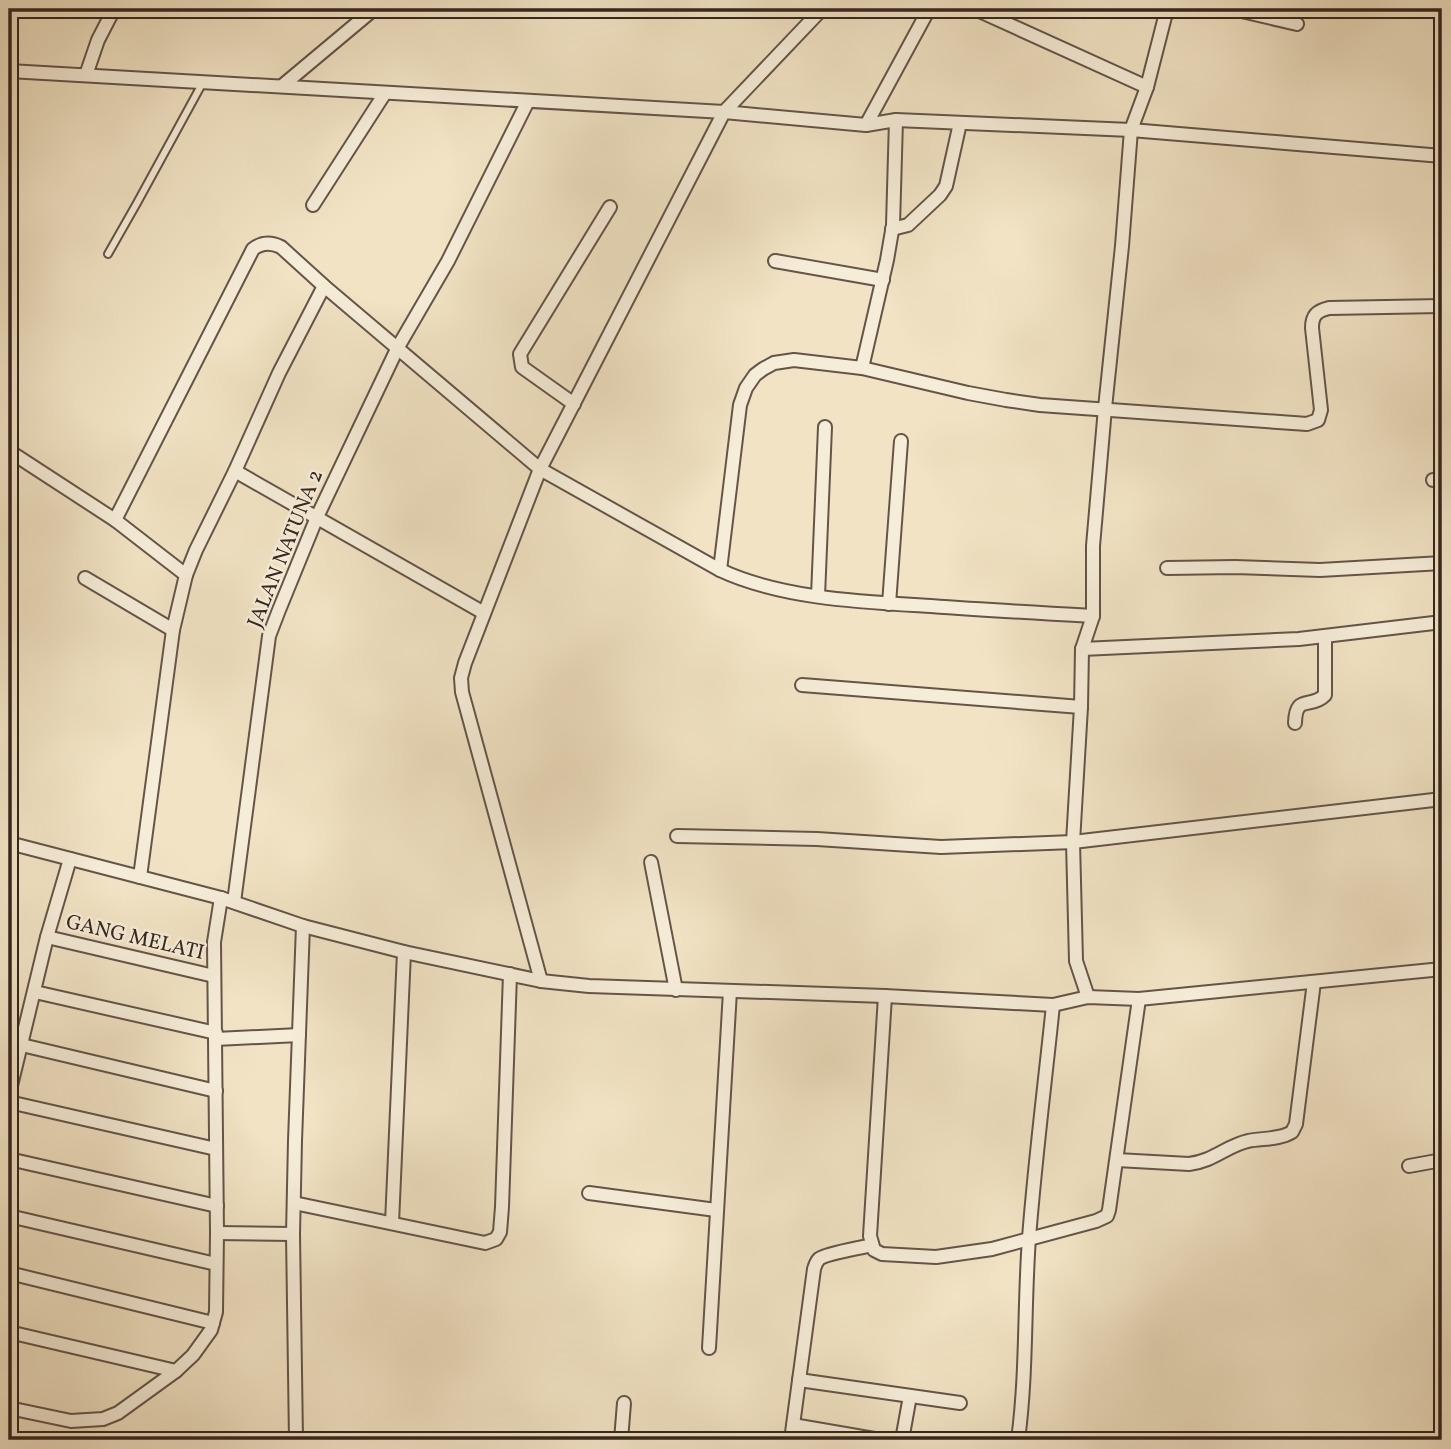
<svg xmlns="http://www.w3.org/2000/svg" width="1451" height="1449" viewBox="0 0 1451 1449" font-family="Vollkorn,serif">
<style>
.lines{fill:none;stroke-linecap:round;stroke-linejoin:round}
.service-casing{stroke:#645548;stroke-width:10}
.minor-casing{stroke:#645548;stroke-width:16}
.service{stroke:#f6edd9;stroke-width:6}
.minor{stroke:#f6edd9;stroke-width:12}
.labels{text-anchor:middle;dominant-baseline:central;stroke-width:5;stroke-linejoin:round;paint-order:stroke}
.street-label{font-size:21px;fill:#35261f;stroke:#f6edd9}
</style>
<rect width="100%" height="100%" fill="#f1e3c4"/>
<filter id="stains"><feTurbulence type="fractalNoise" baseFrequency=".00286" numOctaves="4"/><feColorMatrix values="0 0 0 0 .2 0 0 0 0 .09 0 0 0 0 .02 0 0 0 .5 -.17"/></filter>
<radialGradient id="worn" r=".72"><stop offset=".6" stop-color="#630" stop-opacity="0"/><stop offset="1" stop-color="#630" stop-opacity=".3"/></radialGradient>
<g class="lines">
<g class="service-casing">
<path id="service" d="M108,254l29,-51 65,-119"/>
</g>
<g class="minor-casing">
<g id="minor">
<path d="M975,9l172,78"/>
<path d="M1233,9l64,15"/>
<path d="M9,71l715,41 142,13 30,-5 235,10 311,26"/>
<path d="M86,75l12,-35 16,-31"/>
<path d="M282,86l92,-77"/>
<path d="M866,125l63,-116"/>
<path d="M313,205l72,-112"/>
<path d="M892,229l16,-4 32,-30 6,-9 14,-63"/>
<path d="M775,261l108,19"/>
<path d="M862,368l25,-108 6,-35 3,-105"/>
<path d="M574,404l-52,-37 -2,-13 90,-147"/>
<path d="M9,451l106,69 71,55"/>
<path d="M235,471l249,142"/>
<path d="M1433,480h9"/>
<path d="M115,520l138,-271c9,-7 18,-7 28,-2l43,39 216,183 180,101c62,29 143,32 211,36 54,4 108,7 162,10"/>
<path d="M1167,568l68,-1 85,3 122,-7"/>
<path d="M720,570l20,-165 6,-17 9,-13 8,-6 11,-6 20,-3 68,8 106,25 38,7 34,5 267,19 11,-4 3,-10 -9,-82c0,-13 5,-17 17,-20l113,-2"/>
<path d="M85,578l88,52"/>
<path d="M818,596l7,-169"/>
<path d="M889,604l12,-163"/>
<path d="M1082,649l217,-10 143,-17"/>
<path d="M802,685l279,22"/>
<path d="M1295,723c1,-30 15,-13 30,-28v-58"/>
<path d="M677,836l140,3 124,8 132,-5 369,-43"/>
<path d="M9,843l212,55 82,28 101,26 137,29 48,5 296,10 168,9 35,-8 51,2 303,-30"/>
<path d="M651,862l25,128"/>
<path d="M140,877l33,-247 13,-55 10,-25 39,-79 44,-98 45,-87"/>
<path d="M234,902l32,-243 3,-23 10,-26 38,-93 81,-170 50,-86 80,-160"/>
<path d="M47,937l167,39"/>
<path d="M541,981l-79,-289 -1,-14 4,-15 75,-194 184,-357 98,-103"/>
<path d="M35,992l181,41"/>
<path d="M885,996l-15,240 4,14 8,4 54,3 56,-8 104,-28 11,-5 2,-6 30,-211"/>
<path d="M1088,997l-12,-36 -3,-119 8,-135 1,-58 11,-33v-70l12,-138 17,-162 9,-116 16,-43 20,-78"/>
<path d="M216,1039l83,-4"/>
<path d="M9,1042l207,49"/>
<path d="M9,1094l38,-157 23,-78"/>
<path d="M9,1102l207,47"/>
<path d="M9,1159l208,47"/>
<path d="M1117,1160l72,4c25,-3 37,-18 59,-23 14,-3 31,-1 44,-9l4,-8 18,-142"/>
<path d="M1409,1166l33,-6"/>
<path d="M589,1193l127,17"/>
<path d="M294,1203l191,40 11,-4 4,-7 2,-25 8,-233"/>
<path d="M9,1216l207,48"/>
<path d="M392,1223l12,-271"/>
<path d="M217,1233l76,1"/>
<path d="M9,1273l204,50"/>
<path d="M9,1332l167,39"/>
<path d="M709,1348l21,-357"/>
<path d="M799,1380l161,23"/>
<path d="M9,1408l62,13 32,-2 15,-6 58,-42 17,-16 18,-25 5,-18 1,-79 -3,-291 7,-44"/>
<path d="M793,1425l87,15"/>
<path d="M296,1440l-3,-206 2,-93 8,-215"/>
<path d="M621,1440l3,-37"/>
<path d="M791,1440l23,-171c1,-3 2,-7 5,-10 8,-6 42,-11 53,-14"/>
<path d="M902,1440l8,-44"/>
<path d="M1018,1440c9,-67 6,-134 11,-202 6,-78 16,-155 24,-233"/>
</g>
</g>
<use href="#service" class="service"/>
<use href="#minor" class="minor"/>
</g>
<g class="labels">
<g class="street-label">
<text transform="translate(286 549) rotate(-68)">JALAN NATUNA 2</text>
<text transform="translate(135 938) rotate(13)">GANG MELATI</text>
</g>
</g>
<rect width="1451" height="1449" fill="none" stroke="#f1e3c4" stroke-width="35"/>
<rect x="10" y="10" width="1430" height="1428" fill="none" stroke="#35261f" stroke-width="3.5"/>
<rect x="18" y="18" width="1416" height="1414" fill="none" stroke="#35261f" stroke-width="2"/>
<rect width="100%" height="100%" filter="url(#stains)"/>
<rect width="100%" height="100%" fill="url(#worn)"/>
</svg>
